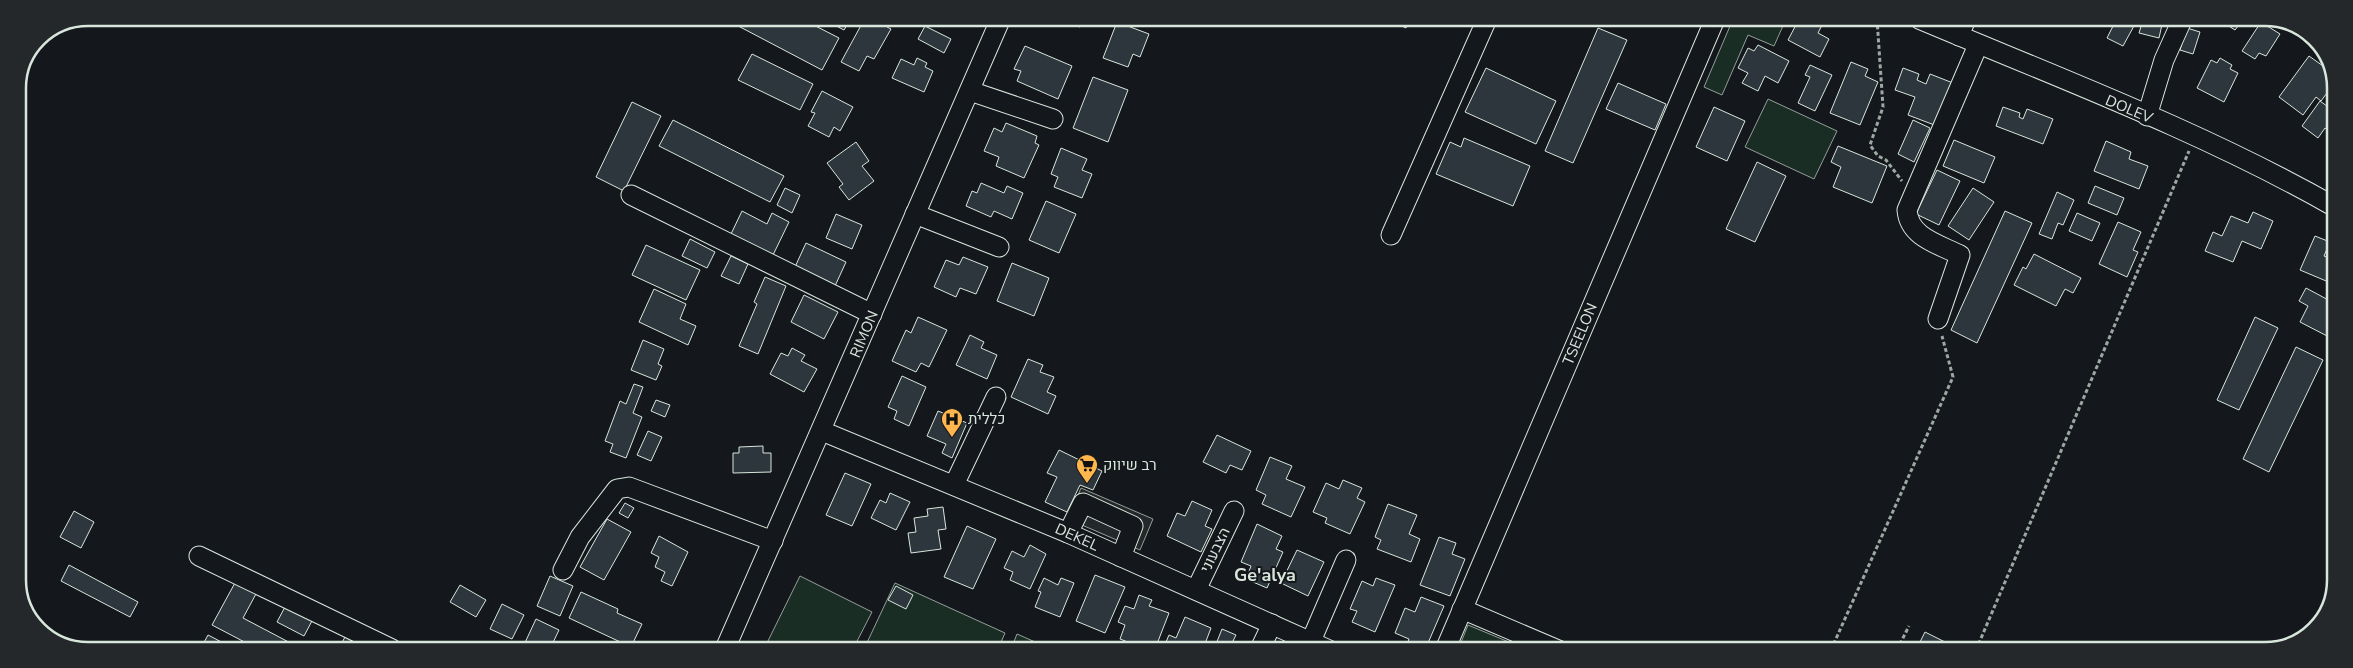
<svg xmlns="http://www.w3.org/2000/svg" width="2353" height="668" viewBox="0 0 2353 668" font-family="'Nunito Sans',Heebo,sans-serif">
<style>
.green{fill:#1a2d24;stroke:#939e99}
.parking{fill:#24282b;stroke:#939e99}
.building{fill:#2c363c;stroke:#d8e6dc}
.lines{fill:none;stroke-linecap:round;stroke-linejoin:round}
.minor-casing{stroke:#d8e6dc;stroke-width:21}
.path{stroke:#9da8a2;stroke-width:3;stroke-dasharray:4 2.5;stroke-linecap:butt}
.minor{stroke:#14181c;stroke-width:19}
.labels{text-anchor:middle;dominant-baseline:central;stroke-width:4;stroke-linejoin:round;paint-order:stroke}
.street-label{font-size:15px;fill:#d8e6dc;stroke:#14181c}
.poi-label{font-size:15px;fill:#d8e6dc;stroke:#14181c;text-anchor:start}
.quarter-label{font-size:18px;font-weight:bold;fill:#d8e6dc;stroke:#14181c}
.rim{fill:none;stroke:#d8e6dc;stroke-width:2.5}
</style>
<rect width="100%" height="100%" fill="#14181c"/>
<g class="green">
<path d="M1733,19h53l-12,27 -26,-11 -26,60 -18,-8z"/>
<path d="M1768,99l69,32 -23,48 -69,-32z"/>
<path d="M800,576l72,36 -19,37h-89z"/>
<path d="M895,583l110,50 -7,16h-134z"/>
<path d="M1468,625l60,25h-70z"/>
<path d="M1017,634l34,15h-40z"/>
</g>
<path class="parking" d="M1081,488l72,31 -13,31 -72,-31z"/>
<g class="building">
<path d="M723,18h77l39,20 -17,32z"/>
<path d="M821,18h30l-7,12z"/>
<path d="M865,18h27l-5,9 4,2 -17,30 -7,-3 -8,15 -18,-9z"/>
<path d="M1057,19h26l-3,8z"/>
<path d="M1387,19h23l-4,9z"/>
<path d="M1808,19h17l-7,14 11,6 -9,18 -32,-17 10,-19 7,4z"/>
<path d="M2059,20h13l-2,4z"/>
<path d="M2116,20h11l8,4 -12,22 -16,-8z"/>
<path d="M2143,20h20l-4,18 -20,-5z"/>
<path d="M2219,20h24l-8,10z"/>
<path d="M1117,22l32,12 -9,23 -7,-3 -5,13 -25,-9z"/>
<path d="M2261,22l19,12 -14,22 -7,-3 -4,6 -13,-8z"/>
<path d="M925,26l26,13 -7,14 -26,-14z"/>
<path d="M1598,28l29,12 -54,123 -28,-12z"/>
<path d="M2187,28l13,4 -7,22 -13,-4z"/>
<path d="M1758,45l31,16 -11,22 -13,-7 -7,15 -16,-8 6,-10 -10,-5 10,-20 6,3z"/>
<path d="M1025,46l47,20 -14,33 -41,-18 4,-10 -7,-2z"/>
<path d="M752,54l61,30 -13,26 -62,-30z"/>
<path d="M2309,56l21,15 5,11 -14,19 -5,-4 -13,18 -24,-18z"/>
<path d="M917,58l10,5 -2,4 8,4 -9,21 -32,-14 9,-19 13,6z"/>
<path d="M2220,58l12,7 -2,4 8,4 -14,29 -27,-14 14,-28 6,3z"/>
<path d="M1851,62l17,7 -3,7 13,6 -18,43 -30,-12z"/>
<path d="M1810,65l22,10 -17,36 -17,-8 12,-26 -5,-2z"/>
<path d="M1486,68l70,33 -20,43 -71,-32z"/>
<path d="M1903,68l16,6 -2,6 9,4 4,-10 23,9 -16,43 -29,-11 7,-18 -20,-7z"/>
<path d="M1093,77l35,13 -20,52 -35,-14z"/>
<path d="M1618,83l48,21 -11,26 -49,-21z"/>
<path d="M822,91l31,16 -13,24 -6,-4 -5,10 -21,-11 7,-13 -4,-1z"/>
<path d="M2320,101l15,11v23l-10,-7 -7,10 -16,-12z"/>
<path d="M632,102l29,14 -37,75 -28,-14z"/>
<path d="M1714,107l31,14 -18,40 -31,-14z"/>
<path d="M2003,107l17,6 -1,4 4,2 4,-10 26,10 -10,25 -47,-18z"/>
<path d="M673,120l111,56 -14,26 -111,-56z"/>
<path d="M1913,120l17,8 -16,34 -16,-8z"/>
<path d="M1006,123l31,13 -2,7 4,2 -15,33 -28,-12 3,-9 -15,-6 10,-23 8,4z"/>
<path d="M1464,138l66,28 -17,40 -77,-32 14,-32 11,5z"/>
<path d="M1954,140l41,17 -11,26 -41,-17z"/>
<path d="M2106,141l25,11 -2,7 19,7 -9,23 -45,-18z"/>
<path d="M856,142l13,19 -7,5 12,15 -25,19 -10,-13 4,-3 -16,-21z"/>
<path d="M1838,146l49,20 -15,37 -39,-16 8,-20 -10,-5z"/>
<path d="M1061,148l26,11 -5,11 10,4 -10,24 -28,-11 4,-10 -7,-3z"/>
<path d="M1757,162l29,14 -31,66 -29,-13z"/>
<path d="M1937,170l23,11 -21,44 -23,-11z"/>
<path d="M981,183l23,10 3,-7 16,7 -11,26 -18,-8 -3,6 -25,-11 6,-15 5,2z"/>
<path d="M2095,186l29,12 -7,17 -29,-12z"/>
<path d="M785,188l15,7 -8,18 -15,-8z"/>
<path d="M1973,188l21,14 -25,38 -21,-14z"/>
<path d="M2057,192l17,8 -11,25 -5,-2 -6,16 -13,-5z"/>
<path d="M1046,201l30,13 -17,39 -30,-13z"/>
<path d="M742,211l25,13 5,-11 17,9 -16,33 -42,-21z"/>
<path d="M2005,211l27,12 -55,120 -26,-13z"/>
<path d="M2253,212l20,9 -12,28 -19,-8 -9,21 -28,-11 8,-19 9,4 9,-20 17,7z"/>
<path d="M2077,213l23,10 -8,18 -23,-10z"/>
<path d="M836,214l26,11 -10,24 -26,-11z"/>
<path d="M2118,222l23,10 -8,18 5,2 -11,25 -28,-13z"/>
<path d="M2315,236l15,6 -6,14 11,5v14l-4,8 -31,-13z"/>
<path d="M690,239l25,13 -8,16 -25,-12z"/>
<path d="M806,243l40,19 -11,24 -40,-19z"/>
<path d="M646,245l54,25 -14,30 -54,-25z"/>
<path d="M2034,254l47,24 -8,15 -8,-4 -9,17 -42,-21 9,-18 3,2z"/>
<path d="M731,256l17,8 -9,20 -18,-8z"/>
<path d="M963,257l25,10 -12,27 -16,-6 -4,9 -22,-10 12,-27 13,5z"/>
<path d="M1012,263l37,15 -15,38 -37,-15z"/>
<path d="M765,277l21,9 -28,68 -19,-8 18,-42 -3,-2z"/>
<path d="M2306,288l28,15v28l-3,7 -31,-16 8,-16 -9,-5z"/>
<path d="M654,289l32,15 -6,15 16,7 -8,19 -49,-23z"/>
<path d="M804,295l34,17 -14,27 -33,-17z"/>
<path d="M918,317l29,13 -18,37 -8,-4 -5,9 -24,-11 14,-31 5,3z"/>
<path d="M2255,317l23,11 -39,82 -22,-10z"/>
<path d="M970,335l14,7 -3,6 16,7 -10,24 -31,-14z"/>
<path d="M643,340l21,9 -6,15 4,2 -6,14 -25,-10z"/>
<path d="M2296,347l27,13 -54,112 -26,-13z"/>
<path d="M792,348l13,7 -4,6 16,8 -13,23 -34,-18 11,-21 7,3z"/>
<path d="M1028,359l15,6 -3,7 14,5 -7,15 9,4 -8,18 -37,-17z"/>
<path d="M902,376l24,11 -17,39 -15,-7 3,-8 -9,-4z"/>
<path d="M634,384l9,3 -10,26 9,4 -16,41 -16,-6 3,-8 -8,-3 15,-40 6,3z"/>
<path d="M656,400l14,5 -5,12 -14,-6z"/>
<path d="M938,411l29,12 -15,35 -10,-5 4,-9 -19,-8z"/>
<path d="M648,431l14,6 -11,24 -14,-6z"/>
<path d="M1217,435l34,16 -9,19 -12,-5 -4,8 -23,-11z"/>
<path d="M763,446v7h8v19l-38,1v-20h6v-6z"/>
<path d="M1059,450l43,21 -9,19 -13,-5 -13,27 -22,-10 12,-25 -10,-4z"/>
<path d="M1270,457l22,9 -6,13 19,8 -14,30 -29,-13 4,-9 -10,-5z"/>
<path d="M845,473l26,11 -19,42 -26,-11z"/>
<path d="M1343,480l19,8 -5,10 8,4 -15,32 -25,-11 2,-5 -14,-6 13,-29 13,6z"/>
<path d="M890,493l20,9 -14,28 -25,-12 9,-18 6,3z"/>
<path d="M1192,501l20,9 -7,16 7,3 -11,23 -34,-16 10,-23 8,3z"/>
<path d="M625,503l9,5 -6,10 -9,-5z"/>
<path d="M1388,504l29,11 -8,19 11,5 -9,23 -34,-13 4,-9 -6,-3z"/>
<path d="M943,507l3,22 -8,1 3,19 -30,4 -3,-20 8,-1 -2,-14 14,-2 -1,-7z"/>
<path d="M74,511l20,11 -13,26 -21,-11z"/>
<path d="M607,519l24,13 -27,48 -24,-13z"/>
<path d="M1257,524l25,12 -6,13 7,3 -16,36 -21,-9 5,-13 -10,-4z"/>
<path d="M967,526l29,13 -23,50 -29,-12z"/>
<path d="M659,536l29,16 -16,34 -11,-5 4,-9 -10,-5 4,-10 -8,-4z"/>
<path d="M1439,537l17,6 -4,11 13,5 -15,37 -30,-11z"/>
<path d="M1030,545l16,9 -16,35 -20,-9 3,-8 -9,-4 8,-17 12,6z"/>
<path d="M1297,550l27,12 -16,34 -27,-13z"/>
<path d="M69,565l69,37 -8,15 -69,-36z"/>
<path d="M1095,575l30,12 -20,46 -29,-12z"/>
<path d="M550,576l23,10 -13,30 -23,-10z"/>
<path d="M1044,578l14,7 3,-7 13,5 -14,34 -25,-10 6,-15 -3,-1z"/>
<path d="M1376,578l19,7 -20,47 -23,-10 5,-11 -7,-2 12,-28 11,5z"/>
<path d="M236,581l21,11 -14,26 57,30h-44l-44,-23z"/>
<path d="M460,585l26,15 -10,17 -26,-15z"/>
<path d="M896,586l17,9 -7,14 -18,-9z"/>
<path d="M581,592l37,17 -1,4 25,11 -11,23 -62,-29z"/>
<path d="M1139,595l13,5 -3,6 20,7 -14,36h-9l-26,-10 5,-14 -7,-3 7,-16 9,3z"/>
<path d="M1421,597l23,9 -19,44 -18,-6 2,-5 -14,-6 10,-25 10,4z"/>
<path d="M502,604l22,11 -12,24 -22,-10z"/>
<path d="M286,605l27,14 -9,17 -27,-14z"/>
<path d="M1185,617l26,11 -8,21h-40l6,-14 7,3z"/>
<path d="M536,619l23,11 -9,19h-28z"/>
<path d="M1222,629l14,6 -3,6 12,5 -1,3h-30z"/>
<path d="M1925,632l28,14 -2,4h-35z"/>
<path d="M208,635l25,13h-32z"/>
<path d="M345,637l16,9 -1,2h-21z"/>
<path d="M479,642l11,7h-15z"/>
</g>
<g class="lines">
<g class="minor-casing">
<g id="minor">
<path d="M1919,19c140,59 284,113 416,188"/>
<path d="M1959,36l7,-17"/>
<path d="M970,91l83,28"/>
<path d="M2147,116l17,-56 18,-40"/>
<path d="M631,195l241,119"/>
<path d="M915,214l84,33"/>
<path d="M1391,235l96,-216"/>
<path d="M1938,319l22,-64c-22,-11 -51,-18 -53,-45l71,-165"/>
<path d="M822,431l246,102 261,117"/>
<path d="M954,485l42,-88"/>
<path d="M1068,533l15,-30 50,23 -12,31"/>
<path d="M199,556l193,93"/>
<path d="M563,570l17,-33 37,-48 12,-2 144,54"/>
<path d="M1196,590l38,-79"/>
<path d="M1462,609l96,41"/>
<path d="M1311,641l35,-81"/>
<path d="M725,649l276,-631"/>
<path d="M1260,649l12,-25"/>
<path d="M1445,650l270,-631"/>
</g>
</g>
<g class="path">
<path d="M1877,19l6,88 -13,38 8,11 8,4 16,21"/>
<path d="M1831,650l122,-273 -11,-41"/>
<path d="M1897,650l12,-24"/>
<path d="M1976,650l213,-499"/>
</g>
<use href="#minor" class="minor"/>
</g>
<defs>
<g id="hospital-pin" transform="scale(1.125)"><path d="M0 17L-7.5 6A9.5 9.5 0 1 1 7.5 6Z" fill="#ffb74d" stroke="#14181c"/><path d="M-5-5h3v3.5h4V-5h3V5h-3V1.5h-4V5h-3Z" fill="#111"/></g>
<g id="supermarket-pin" transform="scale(1.125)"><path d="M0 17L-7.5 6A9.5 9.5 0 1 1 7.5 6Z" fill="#ffb74d" stroke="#14181c"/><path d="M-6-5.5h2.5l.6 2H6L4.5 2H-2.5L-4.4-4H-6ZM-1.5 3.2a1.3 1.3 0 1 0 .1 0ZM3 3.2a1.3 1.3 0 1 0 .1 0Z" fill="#111"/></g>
</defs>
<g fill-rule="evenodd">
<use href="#hospital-pin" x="952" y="419"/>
<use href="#supermarket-pin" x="1087" y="465"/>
</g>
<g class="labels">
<g class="street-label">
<text transform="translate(2129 109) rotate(23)">DOLEV</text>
<text transform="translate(864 334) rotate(-67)">RIMON</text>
<text transform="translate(1580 334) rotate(-67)">TSEELON</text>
<text transform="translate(1077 537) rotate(24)">DEKEL</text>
<text transform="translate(1215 550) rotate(-64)">הצבעוני</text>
</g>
<g class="poi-label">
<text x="968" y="419">כללית</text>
<text x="1103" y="465">רב שיווק</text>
</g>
<g class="quarter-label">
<text x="1265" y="575">Ge'alya</text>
</g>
</g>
<path d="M0 0H2353V668H0ZM88 26H2265A62 62 0 0 1 2327 88V580A62 62 0 0 1 2265 642H88A62 62 0 0 1 26 580V88A62 62 0 0 1 88 26Z" fill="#24282b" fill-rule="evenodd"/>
<path class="rim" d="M88 26H2265A62 62 0 0 1 2327 88V580A62 62 0 0 1 2265 642H88A62 62 0 0 1 26 580V88A62 62 0 0 1 88 26Z"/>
</svg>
